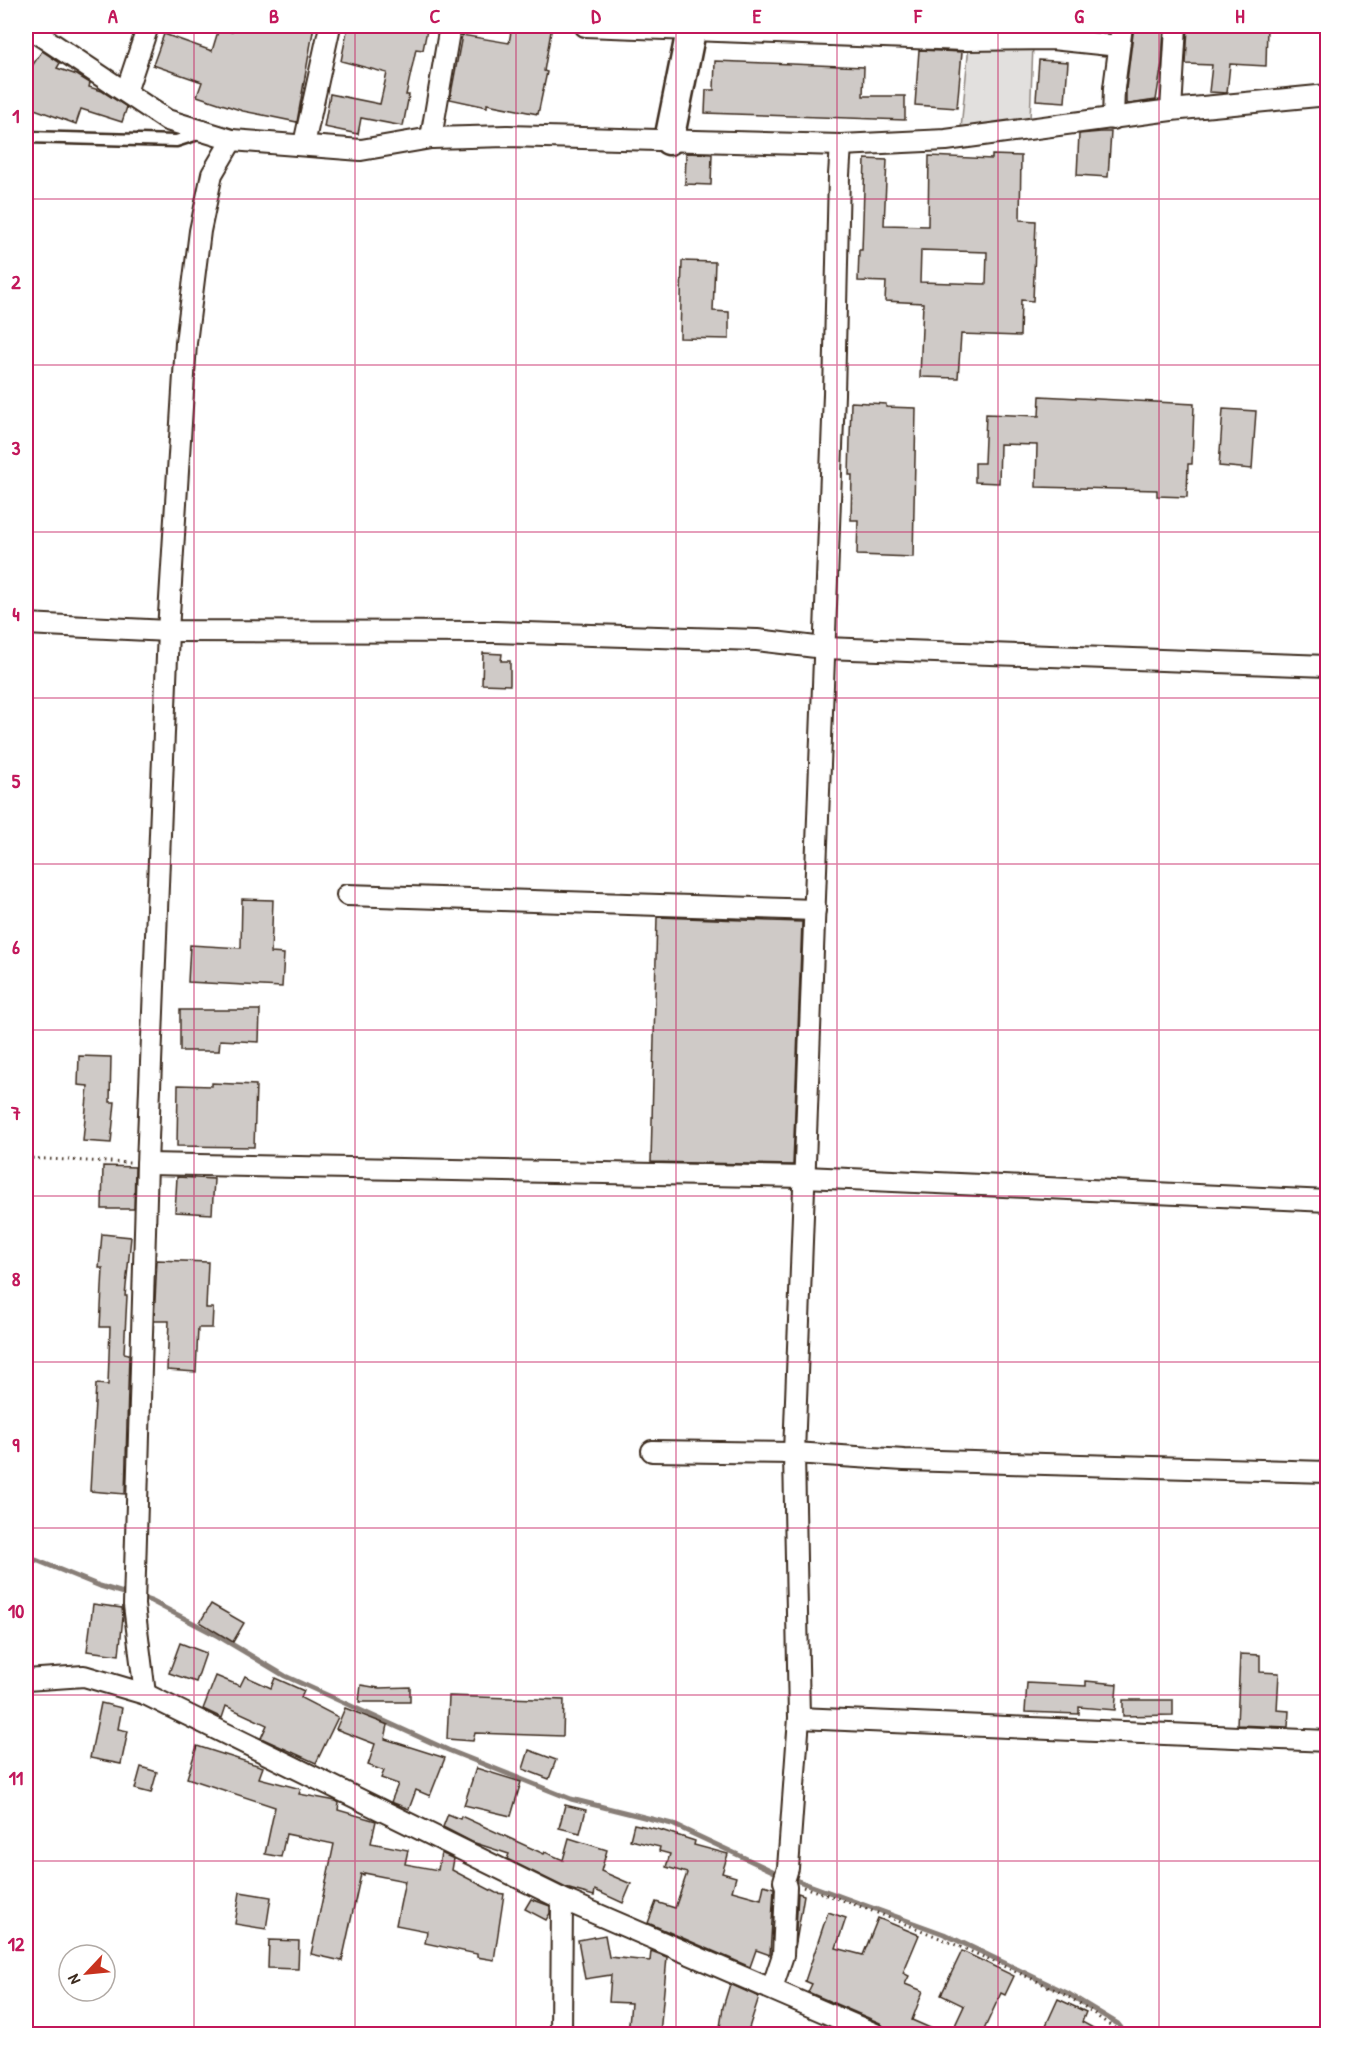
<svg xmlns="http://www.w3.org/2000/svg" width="1353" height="2060" viewBox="0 0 1353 2060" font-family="'Patrick Hand',sans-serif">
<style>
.green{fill:#e2e0de;stroke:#8e857e;stroke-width:1.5}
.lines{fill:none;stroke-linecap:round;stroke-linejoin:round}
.stream{stroke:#887e77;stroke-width:5}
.building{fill:#cfcac7;stroke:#3b2a1e;stroke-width:1.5;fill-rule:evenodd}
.lane-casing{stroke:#3b2a1e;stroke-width:15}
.street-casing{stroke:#3b2a1e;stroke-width:24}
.secondary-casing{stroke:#3b2a1e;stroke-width:33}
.path{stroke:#3b2a1e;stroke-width:3;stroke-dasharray:1.5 4.5;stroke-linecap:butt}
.lane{stroke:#fff;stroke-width:10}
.street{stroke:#fff;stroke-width:20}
.secondary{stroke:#fff;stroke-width:28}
.grid{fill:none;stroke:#c2185b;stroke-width:1.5;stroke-opacity:0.55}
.neatline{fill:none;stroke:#c2185b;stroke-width:2}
.grid-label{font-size:20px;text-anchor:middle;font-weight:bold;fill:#c2185b}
</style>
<rect width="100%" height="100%" fill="#fff"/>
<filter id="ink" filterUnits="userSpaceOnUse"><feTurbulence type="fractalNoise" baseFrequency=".0167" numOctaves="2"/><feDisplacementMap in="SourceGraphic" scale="12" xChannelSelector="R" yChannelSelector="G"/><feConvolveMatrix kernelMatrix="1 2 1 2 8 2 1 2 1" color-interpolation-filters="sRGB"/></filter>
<g filter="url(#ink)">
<path class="green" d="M969,45h64l-3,75 -69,9z"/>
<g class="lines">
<g class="stream">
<path d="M26,1556l74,30 30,9"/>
<path d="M139,1597l12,4 67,35 67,40 163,74 123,49 101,25 109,51"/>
<path d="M790,1878l154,56 123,59 51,31 8,10"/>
</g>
</g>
<g class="building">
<path d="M234,26h80l-17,96 -54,-11 -46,-15 5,-14 -49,-17 11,-31 48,17 7,-23 13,4z"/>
<path d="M348,26h71l-1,3 9,1 -4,20 -7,-1 -10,46h3l-6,31 -42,-8 -3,16 -34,-7 6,-33 50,10 7,-31 -46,-12z"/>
<path d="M512,26h40l-8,45 3,1 -9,42 -51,-10v3l-37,-8 12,-64 47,8z"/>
<path d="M1134,26h30l-2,37 -6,37 -27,4 -3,-1v-14z"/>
<path d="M1188,26h79l-1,40 -36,-2 -3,29 -18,-1 3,-27 -26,-1z"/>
<path d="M919,50l43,2 -5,56 -42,-3z"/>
<path d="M42,51l18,12 -3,5 20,7 13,8 -1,4 13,4 25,16 -5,15 -41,-13 -5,15 -50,-18v-31z"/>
<path d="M1039,60l29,2 -3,40 -29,-2z"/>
<path d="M715,61l149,6 -1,29h42v24l-200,-7 1,-23h8z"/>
<path d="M1101,132h10l-3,45 -31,-2 2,-41z"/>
<path d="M686,153l26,1 -1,31 -26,-1z"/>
<path d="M992,155l29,1 -1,64 16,1 -3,80 -12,-1 -1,36 -59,-2 -3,44 -38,-1 3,-74 -38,-2 1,-19 -28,-1 1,-31h3l3,-91 22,1 -3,65 44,1 1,-70 63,3zM921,250l66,2 -1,32 -66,-2z"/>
<path d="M682,261l33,1 -2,49 16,1v27l-49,-1z"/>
<path d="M1040,396l154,8 -2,60h-4l-1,33 -30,-1v-6l-121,-3 1,-42 -37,-1 -1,39 -24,-1v-19h9l2,-49 53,2z"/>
<path d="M851,402l35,2v3l30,1 -3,149 -56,-2 1,-35h-7l1,-45h-3z"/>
<path d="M1223,409l33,2 -4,58 -33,-3z"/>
<path d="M483,653l19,1 -1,7h9v24l-28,-1z"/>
<path d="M242,899l31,1 -2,53 13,1 -2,33 -94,-5 2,-37 51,3z"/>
<path d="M657,917l145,5 -9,243 -142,-3z"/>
<path d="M180,1010h80l-1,32 -39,-2 -1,11h-39z"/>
<path d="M79,1056l32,1 -1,45h5l-4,41 -28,-2 5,-55 -10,-1z"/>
<path d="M212,1083l44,2 -2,62 -77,-1 1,-61 34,1z"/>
<path d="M103,1166l32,1 -1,42h-32z"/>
<path d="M177,1177l37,2 -2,35 -37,-2z"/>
<path d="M102,1234l29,3 -6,59h2l-3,57 5,1 -4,140 -35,-3 6,-107 12,1 2,-58h-10l3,-59h-4z"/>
<path d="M157,1260l51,2 -2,46h7l-1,20h-14l-2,44 -29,-2 2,-49h-15z"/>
<path d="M93,1604l29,4 1,9 -4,38 -32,-4z"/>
<path d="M211,1604l33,19 -11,19 -33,-20z"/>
<path d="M180,1643l26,10 -10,29 -27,-9z"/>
<path d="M1240,1654l20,1v17l19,1 -2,37 12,1 -1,16 -51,-2z"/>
<path d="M216,1676l24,10 5,-10 26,12 4,-10 29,13 -3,7 37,19 -22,46 -55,-25 6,-13 -41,-19 -4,12 -19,-9z"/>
<path d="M1086,1681l31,3 -2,26 -36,-3v7l-54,-2 2,-29 59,3z"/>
<path d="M361,1685l18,3 31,-1v15h-51z"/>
<path d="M449,1696l115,4 -1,36 -88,-3 -2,8 -26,-2z"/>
<path d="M1123,1700h50v15l-50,1z"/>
<path d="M101,1703l21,5 -4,21 10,2 -7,33 -31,-6z"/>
<path d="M345,1708l43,17 -3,14 60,19 -15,38 -14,-6 -7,19 -18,-7 7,-18 -17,-6 3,-7 -16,-6 7,-21 -39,-15z"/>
<path d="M197,1746l66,21 -4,11 42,11 -2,5 37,7 3,2 -1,7 38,11 -5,22 37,7 -3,14 33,6 3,-17 13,6 -2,11 44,23 8,1 -10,66 -17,-3v-3l-52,-11 2,-12 -31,-6 9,-44 -41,-8v2l-3,-1 -19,87 -31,-7 23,-110 -48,-10 -5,23 -16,-3 10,-47 -88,-29z"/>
<path d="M529,1750l27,10 -7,19 -26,-10z"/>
<path d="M141,1767l16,5 -6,21 -16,-4z"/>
<path d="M476,1768l45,14 -10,34 -47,-11z"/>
<path d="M565,1805l21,5 -6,23 -21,-5z"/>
<path d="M448,1814l12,5 1,-3 83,38 1,-2 18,8 6,-22 38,12 -6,21 30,13 -8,19 -28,-13 -1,6 -28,-8 -59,-29 2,-5 -37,-12 -29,-15z"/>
<path d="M634,1824l27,6 34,11 -1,4 34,9 -6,19 14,4 -4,14 29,8 3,-14 10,3 -4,67 -14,-5 -6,17 -102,-44 8,-21 19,6 12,-35 -21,-6 4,-13 -11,-3 1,-4 -30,-7z"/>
<path d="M240,1892l31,5 -5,32 -31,-5z"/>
<path d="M798,1893l6,2 -9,53z"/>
<path d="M531,1899l19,7v7l-4,7 -21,-11z"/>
<path d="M828,1912l18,6 -10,30 27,7 15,-37 41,17 -16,38 6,3 -4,8 18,7 -11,29 32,14h-48l-10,-5 -6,-6 -72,-31 4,-8 -7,-3z"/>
<path d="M605,1935l4,22 41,4 1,-10 16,6 -7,77h-32l3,-31 -22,-1 2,-27 -26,4 -7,-39z"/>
<path d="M269,1940l30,1 -1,28 -30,-1z"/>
<path d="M962,1951l52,25 -9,19 -4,-2 -19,41h-31l13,-28 -23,-11z"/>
<path d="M730,1984l29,13 -12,37h-28l4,-27z"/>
<path d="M1058,1999l28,13 -4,10 22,12h-62z"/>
</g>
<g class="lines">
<g class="lane-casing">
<path id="lane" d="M26,137l150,4 25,-8"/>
</g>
<g class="street-casing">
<g id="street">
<path d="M26,26l141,94 65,20 129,10 70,-12 76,-2 334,9 105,-5 225,-30 157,-15"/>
<path d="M585,26l379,14 88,-1 67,7"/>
<path d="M126,92l22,-66"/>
<path d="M1171,110l5,-84"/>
<path d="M1113,119l1,-31 8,-62"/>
<path d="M431,138l19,-112"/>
<path d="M304,144l26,-118"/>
<path d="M26,624l142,7 327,1 262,8 67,8 504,18"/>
<path d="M347,895l468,15"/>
<path d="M147,1164l658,13 523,24"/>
<path d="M652,1451l142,2 110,7 424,12"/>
<path d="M26,1680l58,-4 61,18 417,205 313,135"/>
<path d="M145,1694l-11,-89 13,-441 21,-533 18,-288 14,-112 12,-57 20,-34"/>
<path d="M799,1718l529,23"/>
<path d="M772,1988l11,-33 3,-68 -2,-6 4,-13 11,-150 -5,-265 40,-1059 5,-219 2,-30"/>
<path d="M561,2034l1,-135"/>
</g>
</g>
<g class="secondary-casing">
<path id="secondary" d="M669,140l23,-114"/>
</g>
<g class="path">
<path d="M26,1158l104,5"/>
<path d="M803,1887c69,22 135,49 200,79 31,14 66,28 93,49 9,8 17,10 24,19"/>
</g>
<use href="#lane" class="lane"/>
<use href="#street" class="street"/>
<use href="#secondary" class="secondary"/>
</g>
</g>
<path class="grid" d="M194,26v2008M355,26v2008M516,26v2008M676,26v2008M837,26v2008M998,26v2008M1159,26v2008M26,199h1302M26,365h1302M26,532h1302M26,698h1302M26,864h1302M26,1030h1302M26,1196h1302M26,1362h1302M26,1528h1302M26,1695h1302M26,1861h1302"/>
<rect width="1353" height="2060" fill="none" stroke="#fff" stroke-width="66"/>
<g transform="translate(87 1973) rotate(244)"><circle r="28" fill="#ffffff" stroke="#b1aaa5" stroke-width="1.5"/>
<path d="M0-4.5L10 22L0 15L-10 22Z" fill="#c8321e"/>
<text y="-9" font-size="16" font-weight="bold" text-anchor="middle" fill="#3b2a1e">N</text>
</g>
<rect x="33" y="33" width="1287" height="1994" class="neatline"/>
<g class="grid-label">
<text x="113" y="23">A</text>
<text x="274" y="23">B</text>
<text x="435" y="23">C</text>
<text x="596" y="23">D</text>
<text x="757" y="23">E</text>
<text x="918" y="23">F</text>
<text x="1079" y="23">G</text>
<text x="1240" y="23">H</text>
<text x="16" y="123">1</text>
<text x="16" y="289">2</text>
<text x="16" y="455">3</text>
<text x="16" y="621">4</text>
<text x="16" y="788">5</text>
<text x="16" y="954">6</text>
<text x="16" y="1120">7</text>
<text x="16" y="1286">8</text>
<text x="16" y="1452">9</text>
<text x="16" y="1618">10</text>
<text x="16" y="1785">11</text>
<text x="16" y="1951">12</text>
</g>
</svg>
